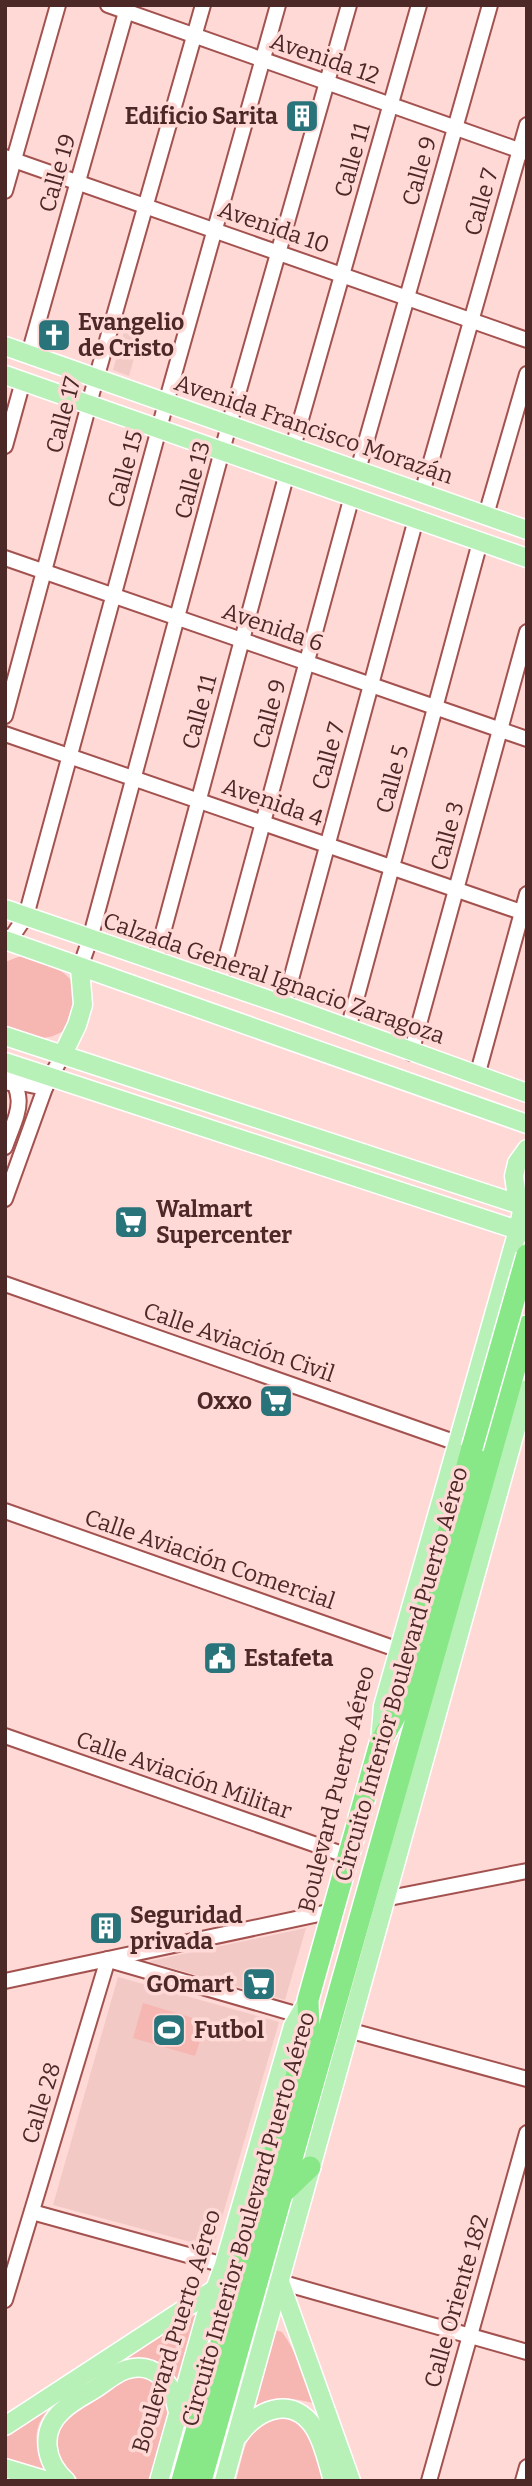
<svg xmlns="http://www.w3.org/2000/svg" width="532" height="2486" viewBox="0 0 532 2486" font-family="Bitter,serif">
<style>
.built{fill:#f2c9c5}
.green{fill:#f6b6b1}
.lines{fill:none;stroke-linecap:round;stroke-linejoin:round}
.minor-casing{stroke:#a3524f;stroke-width:18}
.major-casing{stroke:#fff;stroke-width:21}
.highway-casing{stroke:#fff;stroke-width:24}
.minor{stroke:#fff;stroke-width:14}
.major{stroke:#b8f1b7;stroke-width:18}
.highway{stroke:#88e887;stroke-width:21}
.highway-bridge-casing{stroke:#fff;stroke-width:24;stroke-linecap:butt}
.highway-bridge{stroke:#88e887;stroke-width:21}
.labels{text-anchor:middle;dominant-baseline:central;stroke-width:7;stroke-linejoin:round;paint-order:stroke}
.street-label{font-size:23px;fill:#4c2927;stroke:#ffd9d6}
.poi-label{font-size:23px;font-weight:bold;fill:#4c2927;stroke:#ffd9d6;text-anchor:start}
</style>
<rect width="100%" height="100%" fill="#ffd9d6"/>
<g class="built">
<path d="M124,331l16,6 -11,39 -16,-6z"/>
<path d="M306,1928l-21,72 -135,-38v-1z"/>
<path d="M118,1977l161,45 -66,226 -160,-43z"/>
</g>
<g class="green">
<path d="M21,956c21,7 54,13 56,40 1,9 -6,23 -9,32 -25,17 -37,9 -63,-1v-65z"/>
<path d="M143,2003l63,19 -11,34 -62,-18z"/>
<path d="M191,2314l5,1 2,5 -23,65 -47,-23 -16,3z"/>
<path d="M276,2330l6,2c15,20 23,47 31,71 -21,-5 -41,-9 -60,5z"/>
<path d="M145,2374c14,12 24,22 22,41l-18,66h-69l-18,-15 -8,-21 4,-22 60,-45z"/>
<path d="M55,2401c-4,7 -11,12 -14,19 -10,18 -1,34 3,51l-39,-10v-29z"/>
<path d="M287,2416c25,13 29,40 38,65h-89c10,-37 9,-58 51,-65z"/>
</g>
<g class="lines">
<g class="minor-casing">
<g id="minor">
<path d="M108,5l419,148"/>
<path d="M5,157l522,183"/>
<path d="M5,191l53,-186"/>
<path d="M29,354l99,-349"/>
<path d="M5,446l18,-65"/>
<path d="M293,447l126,-442"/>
<path d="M358,470l132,-465"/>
<path d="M422,493l105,-368"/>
<path d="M486,515l41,-141"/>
<path d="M5,558l522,181"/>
<path d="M5,716l87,-323 111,-388"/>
<path d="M5,734l522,180"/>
<path d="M9,941l17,-25 140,-513 112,-398"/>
<path d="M155,962l132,-489"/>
<path d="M80,968l10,-29 139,-514 120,-420"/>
<path d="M219,984l133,-488"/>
<path d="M284,1005l132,-486"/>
<path d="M348,1029l132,-487"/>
<path d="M411,1053l116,-421"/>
<path d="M5,1064c22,38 14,44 0,83"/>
<path d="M477,1076l50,-182"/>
<path d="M9,1083l7,-1 29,6"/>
<path d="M5,1199l40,-111 18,-34"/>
<path d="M5,1284l452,159"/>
<path d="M5,1511l394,139"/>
<path d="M5,1736l343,120"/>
<path d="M384,1899l143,-28"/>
<path d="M109,1960l190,55"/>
<path d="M5,1981l328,-70"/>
<path d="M348,2030l179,49"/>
<path d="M32,2212l192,53"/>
<path d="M280,2282l247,70"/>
<path d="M5,2300l103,-341"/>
<path d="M429,2481l98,-348"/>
<path d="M523,2481l4,-14"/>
</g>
</g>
<g class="major-casing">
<g id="major">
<path d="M5,346l522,184"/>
<path d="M5,375l522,183"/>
<path d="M5,909l279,96 243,88"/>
<path d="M5,940l522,184"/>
<path d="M5,1036l522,171"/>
<path d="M63,1054l14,-29 6,-20 -3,-37"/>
<path d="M5,1062l522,171"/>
<path d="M380,1741l3,-35 135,-476 5,-24 -7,-16 -2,-14 3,-13 10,-14"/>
<path d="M280,2282l71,199"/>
<path d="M5,2426l210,-137"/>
<path d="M239,2435c19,-27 55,-40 76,-6 9,15 13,35 18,52"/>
<path d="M5,2468l43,13"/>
<path d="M66,2481c-22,-20 -26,-50 -4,-70 9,-9 21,-15 31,-21 11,-7 21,-16 32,-20 29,-10 48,13 52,39"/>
<path d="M159,2481l48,-170 17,-46 69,-239 15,-26"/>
<path d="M224,2481l303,-1092"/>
</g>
</g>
<g class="highway-casing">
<g id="highway">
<path d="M284,2192l26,-25"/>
<path d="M182,2481l127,-450 -1,-31 72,-257 18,-32 74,-263"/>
<path d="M201,2481l326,-1155"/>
</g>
</g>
<use href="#minor" class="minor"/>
<use href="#major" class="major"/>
<use href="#highway" class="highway"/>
<g class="highway-bridge-casing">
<path id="highway-bridge" d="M472,1448l55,-193"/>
</g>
<use href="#highway-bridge" class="highway-bridge"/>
</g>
<defs>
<g id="building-square" transform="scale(1.75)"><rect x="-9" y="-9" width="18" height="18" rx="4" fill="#29737a" stroke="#ffd9d6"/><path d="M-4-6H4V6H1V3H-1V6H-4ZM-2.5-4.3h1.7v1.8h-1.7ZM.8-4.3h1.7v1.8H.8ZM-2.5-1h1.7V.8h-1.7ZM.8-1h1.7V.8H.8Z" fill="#fff"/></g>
<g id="church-square" transform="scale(1.75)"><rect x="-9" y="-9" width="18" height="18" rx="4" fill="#29737a" stroke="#ffd9d6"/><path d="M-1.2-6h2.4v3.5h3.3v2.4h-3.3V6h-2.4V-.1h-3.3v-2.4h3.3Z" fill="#fff"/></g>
<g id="supermarket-square" transform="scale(1.75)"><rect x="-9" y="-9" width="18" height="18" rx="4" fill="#29737a" stroke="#ffd9d6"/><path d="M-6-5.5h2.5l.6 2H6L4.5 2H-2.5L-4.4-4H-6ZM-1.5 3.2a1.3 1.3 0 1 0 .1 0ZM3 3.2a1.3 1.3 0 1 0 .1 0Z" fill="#fff"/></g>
<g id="civic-square" transform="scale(1.75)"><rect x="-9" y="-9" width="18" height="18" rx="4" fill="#29737a" stroke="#ffd9d6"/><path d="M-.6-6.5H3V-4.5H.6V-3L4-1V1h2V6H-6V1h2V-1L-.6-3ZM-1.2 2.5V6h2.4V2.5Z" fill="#fff"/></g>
<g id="stadium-square" transform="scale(1.75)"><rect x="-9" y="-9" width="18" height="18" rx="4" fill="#29737a" stroke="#ffd9d6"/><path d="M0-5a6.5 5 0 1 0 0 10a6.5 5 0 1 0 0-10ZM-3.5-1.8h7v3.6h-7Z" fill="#fff"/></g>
</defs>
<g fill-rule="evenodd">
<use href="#building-square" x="302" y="116"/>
<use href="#church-square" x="54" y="335"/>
<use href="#supermarket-square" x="131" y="1222"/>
<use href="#supermarket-square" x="276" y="1401"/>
<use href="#civic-square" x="220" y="1658"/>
<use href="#building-square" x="106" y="1928"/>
<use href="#supermarket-square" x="259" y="1984"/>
<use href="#stadium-square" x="169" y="2030"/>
</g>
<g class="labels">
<g class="street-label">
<text transform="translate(325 58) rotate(19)">Avenida 12</text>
<text transform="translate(352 160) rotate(-74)">Calle 11</text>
<text transform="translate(419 171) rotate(-74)">Calle 9</text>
<text transform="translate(57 173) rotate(-74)">Calle 19</text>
<text transform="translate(481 202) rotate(-74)">Calle 7</text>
<text transform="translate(274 227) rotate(19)">Avenida 10</text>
<text transform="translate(63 415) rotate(-75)">Calle 17</text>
<text transform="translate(314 429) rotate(19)">Avenida Francisco Morazán</text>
<text transform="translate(125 469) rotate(-75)">Calle 15</text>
<text transform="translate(192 480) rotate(-75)">Calle 13</text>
<text transform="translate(273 627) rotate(19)">Avenida 6</text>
<text transform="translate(199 712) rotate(-75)">Calle 11</text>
<text transform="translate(269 714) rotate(-75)">Calle 9</text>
<text transform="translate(328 756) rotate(-75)">Calle 7</text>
<text transform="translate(392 779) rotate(-75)">Calle 5</text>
<text transform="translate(273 802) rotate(19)">Avenida 4</text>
<text transform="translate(447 836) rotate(-75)">Calle 3</text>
<text transform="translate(274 978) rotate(19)">Calzada General Ignacio Zaragoza</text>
<text transform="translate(239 1342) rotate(19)">Calle Aviación Civil</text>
<text transform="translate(210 1559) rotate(19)">Calle Aviación Comercial</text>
<text transform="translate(401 1674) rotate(-74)">Circuito Interior Boulevard Puerto Aéreo</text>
<text transform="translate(184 1775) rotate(19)">Calle Aviación Militar</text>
<text transform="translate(336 1789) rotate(-76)">Boulevard Puerto Aéreo</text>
<text transform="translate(41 2103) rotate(-73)">Calle 28</text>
<text transform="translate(248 2219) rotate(-74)">Circuito Interior Boulevard Puerto Aéreo</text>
<text transform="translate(456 2301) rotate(-74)">Calle Oriente 182</text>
<text transform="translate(176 2331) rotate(-73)">Boulevard Puerto Aéreo</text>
</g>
<g class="poi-label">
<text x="278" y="116" text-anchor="end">Edificio Sarita</text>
<text x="78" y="322">Evangelio<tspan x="78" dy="26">de Cristo</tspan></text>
<text x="156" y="1209">Walmart<tspan x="156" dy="26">Supercenter</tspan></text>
<text x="252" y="1401" text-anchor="end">Oxxo</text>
<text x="244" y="1658">Estafeta</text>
<text x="130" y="1915">Seguridad<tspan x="130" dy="26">privada</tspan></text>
<text x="234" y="1984" text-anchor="end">GOmart</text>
<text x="194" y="2030">Futbol</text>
</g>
</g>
<rect width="532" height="2486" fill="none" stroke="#4c2927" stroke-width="14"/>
</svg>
